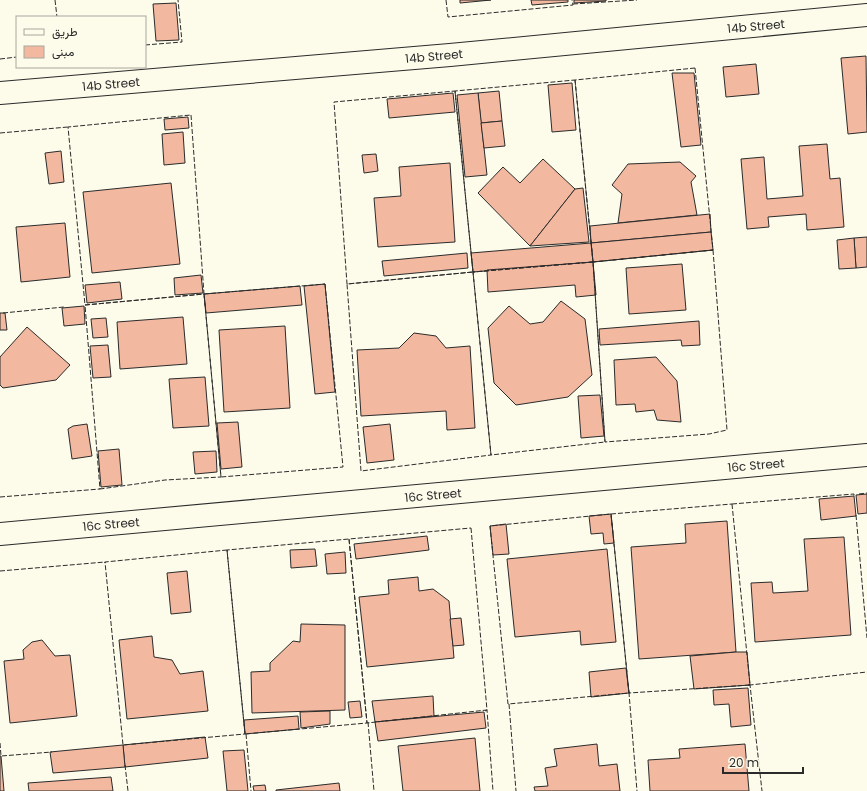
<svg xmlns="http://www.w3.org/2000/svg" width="867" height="791" viewBox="0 0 867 791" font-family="Poppins,Vazirmatn,sans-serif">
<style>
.building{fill:#f2b8a0;stroke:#2b2b2b}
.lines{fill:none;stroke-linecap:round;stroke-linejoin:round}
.minor-casing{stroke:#2b2b2b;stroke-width:24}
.minor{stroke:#fdfbea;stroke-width:22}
.fence{stroke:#2b2b2b;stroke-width:1;stroke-dasharray:5 2;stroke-linecap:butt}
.labels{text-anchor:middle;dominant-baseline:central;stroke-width:3;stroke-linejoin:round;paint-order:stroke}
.street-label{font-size:12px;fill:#2b2b2b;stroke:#fdfbea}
</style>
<rect width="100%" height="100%" fill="#fdfbea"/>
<g class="building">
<path d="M460,0h31l-31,3z"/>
<path d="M531,0h37v2l-36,3z"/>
<path d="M574,0h32v1l-32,2z"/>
<path d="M176,3l3,37 -23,1 -3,-37z"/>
<path d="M866,56l1,76 -19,2 -7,-76z"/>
<path d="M756,64l3,30 -33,3 -3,-30z"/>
<path d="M672,73h22l7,72 -20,2z"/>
<path d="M572,83l4,47 -24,2 -4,-47z"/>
<path d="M499,91l3,30 -21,2 -3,-30z"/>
<path d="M453,93l2,19 -66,6 -2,-19z"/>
<path d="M478,93l9,82 -22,2 -8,-82z"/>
<path d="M188,117l1,11 -24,2 -1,-11z"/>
<path d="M502,121l3,25 -21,2 -3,-25z"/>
<path d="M183,132l2,31 -21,2 -2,-31z"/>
<path d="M827,144l3,35 10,-1 4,49 -37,3 -1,-16 -38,3 1,10 -22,2 -6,-70 23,-2 3,42 36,-3 -4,-50z"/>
<path d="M61,151l3,31 -15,2 -4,-31z"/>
<path d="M376,154l2,17 -14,2 -2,-18z"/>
<path d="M543,159l32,30 -45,57 -52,-53 25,-26 17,16z"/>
<path d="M680,162l16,14 -5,6 6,33 -79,8 4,-29 -10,-9 16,-21z"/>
<path d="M450,163l5,79 -77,5 -4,-49 27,-2 -2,-29z"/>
<path d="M171,183l9,81 -88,9 -9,-81z"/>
<path d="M583,188l6,54 -59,4 45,-57z"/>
<path d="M710,214l1,18 -120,11 -1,-17z"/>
<path d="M65,223l5,54 -49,5 -5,-55z"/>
<path d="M711,232l2,18 -120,12 -2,-19z"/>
<path d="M867,237v30l-11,1 -2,-30z"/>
<path d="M854,238l2,30 -17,1 -2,-29z"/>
<path d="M591,243l2,19 -120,10 -2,-19z"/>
<path d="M467,253l1,15 -84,8 -2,-15z"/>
<path d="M593,262l3,33 -20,2 -1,-12 -87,7 -1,-22z"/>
<path d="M682,264l4,46 -57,4 -3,-46z"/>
<path d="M201,275l2,18 -28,2 -1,-17z"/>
<path d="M120,282l2,17 -35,4 -2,-18z"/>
<path d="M325,284l10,108 -20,2 -11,-108z"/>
<path d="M300,286l2,19 -96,8 -2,-19z"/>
<path d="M561,301l24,18 7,56 -24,22 -52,8 -22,-22 -6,-55 21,-22 21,18 13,-2z"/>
<path d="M84,306l1,18 -21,2 -2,-18z"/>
<path d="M0,313h5l2,17h-7z"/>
<path d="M183,317l4,47 -67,5 -3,-47z"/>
<path d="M106,318l2,19 -15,1 -2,-19z"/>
<path d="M699,321l1,24 -18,1 -1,-6 -81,5 -1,-16z"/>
<path d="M285,326l5,82 -66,4 -5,-82z"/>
<path d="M27,327l43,38 -14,15 -53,8 -3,-3v-28z"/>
<path d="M414,333l22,3 10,12 24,-2 5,82 -28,2 -1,-19 -85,5 -4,-66 42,-2z"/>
<path d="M108,345l3,32 -18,1 -3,-32z"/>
<path d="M656,357l21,24 4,41 -24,-2 -3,-10 -18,2 -1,-8 -19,1 -2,-45z"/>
<path d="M205,377l4,49 -36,2 -4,-49z"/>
<path d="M600,395l4,41 -23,2 -3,-42z"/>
<path d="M238,422l4,45 -21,2 -4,-46z"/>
<path d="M87,424l5,32 -20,3 -4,-30 5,-3z"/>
<path d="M390,424l4,36 -27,3 -4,-36z"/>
<path d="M119,449l3,36 -21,2 -3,-36z"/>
<path d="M216,451l1,21 -22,2 -2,-22z"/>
<path d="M867,494v19l-9,1 -2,-19z"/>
<path d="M854,496l2,20 -35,4 -2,-21z"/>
<path d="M611,514l3,29 -10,1 -1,-11 -12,1 -2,-18z"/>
<path d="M727,521l9,131 -97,7 -8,-112 55,-4 -1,-19z"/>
<path d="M506,524l3,30 -16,1 -3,-29z"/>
<path d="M427,536l2,14 -73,9 -2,-15z"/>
<path d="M844,537l7,98 -96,7 -4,-59 21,-1 1,11 35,-2 -4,-52z"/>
<path d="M315,549l2,17 -26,2 -1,-18z"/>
<path d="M607,549l9,93 -35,3 -1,-14 -65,6 -8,-78z"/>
<path d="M345,552l1,21 -19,1 -2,-20z"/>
<path d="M187,571l4,41 -20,2 -4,-41z"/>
<path d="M418,577l1,14 14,-2 16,12 5,57 -87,9 -8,-70 30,-3 -1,-14z"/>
<path d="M461,618l3,27 -11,1 -3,-27z"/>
<path d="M301,624l44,1v85l-93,3 -1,-41 19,-1v-8l23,-22 7,1z"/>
<path d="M152,636l2,21 18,3 8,14 23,-3 5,40 -81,8 -8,-79z"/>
<path d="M42,640l13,16 15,-1 7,61 -67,7 -6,-62 20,-2 -1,-9 9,-8z"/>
<path d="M736,652h11l3,33 -56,4 -4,-33z"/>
<path d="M626,668l3,25 -38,4 -2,-25z"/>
<path d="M748,688l3,37 -20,2 -2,-23 -15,1 -1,-15z"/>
<path d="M433,696l1,20 -59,6 -3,-21z"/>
<path d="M360,701l2,16 -12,1 -2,-16z"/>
<path d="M330,711v13l-29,4 -1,-16z"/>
<path d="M484,712l2,16 -108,13 -3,-19z"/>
<path d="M298,716l1,13 -54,5 -1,-14z"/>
<path d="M205,737l3,21 -83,9 -2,-22z"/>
<path d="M475,738l5,53h-77l-5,-45z"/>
<path d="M597,744l2,22 18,-2 3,27h-85l-1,-4 14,-1 -3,-18 12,-2 -3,-17z"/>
<path d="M745,744l4,47h-99l-2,-31 32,-2 -1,-9z"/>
<path d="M123,745l2,22 -72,6 -3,-21z"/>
<path d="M244,750l4,41h-21l-4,-40z"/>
<path d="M0,756h1l3,35h-4z"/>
<path d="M111,777l2,14h-84l-1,-8z"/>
<path d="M339,783l1,8h-64v-1z"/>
<path d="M265,785l1,6h-12l-1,-5z"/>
</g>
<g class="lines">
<g class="minor-casing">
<g id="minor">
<path d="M0,93l450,-38 417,-40"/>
<path d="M0,534l867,-79"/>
</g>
</g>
<use href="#minor" class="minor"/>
<g class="fence">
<path d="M55,0l2,17"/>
<path d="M446,0l2,17 125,-12 -1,-5"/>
<path d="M573,4l64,-4"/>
<path d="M145,45l37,-3 -4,-42"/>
<path d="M0,59l17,-2"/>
<path d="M695,68l18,182 -120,12 -18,-182z"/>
<path d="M575,80l18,182 -120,10 -18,-181z"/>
<path d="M455,91l18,181 -126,12 -13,-182z"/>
<path d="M191,115l13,179 -119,11 -17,-178z"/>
<path d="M0,133l68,-6"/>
<path d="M713,250l14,180 -18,4 -104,8 -12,-180z"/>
<path d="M593,262l12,180 -114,13 -18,-183z"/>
<path d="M473,272l18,183 -130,16 -14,-187z"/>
<path d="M325,284l18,183 -122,10 -17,-183z"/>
<path d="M204,294l17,183 -56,3 -65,9 -15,-184z"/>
<path d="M3,313l61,-6"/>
<path d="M859,494l8,-1"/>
<path d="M0,497l100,-8v-1"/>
<path d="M732,504l18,181 -121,8 -18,-179z"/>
<path d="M732,504l122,-10v3"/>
<path d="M611,514l18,179 -121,11 -18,-178z"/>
<path d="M856,515l11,123"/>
<path d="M471,528l16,182 -120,13 -18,-184z"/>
<path d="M349,539l18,184 -122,11 -18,-184z"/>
<path d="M227,550l18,184 -122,11 -18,-183z"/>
<path d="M0,571l105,-9v1"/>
<path d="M749,684l1,1 117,-13"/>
<path d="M748,685h2l12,106"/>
<path d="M630,693h-1l8,98"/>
<path d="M509,704l7,87"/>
<path d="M485,711l2,-1 6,81"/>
<path d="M368,722l6,69"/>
<path d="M246,734l5,57"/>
<path d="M0,743l1,13 51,-4"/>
<path d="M125,765l3,26"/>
</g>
</g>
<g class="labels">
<g class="street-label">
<text transform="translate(756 26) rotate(-5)">14b Street</text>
<text transform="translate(434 56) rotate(-5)">14b Street</text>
<text transform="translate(111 84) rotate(-5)">14b Street</text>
<text transform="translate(756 465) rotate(-5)">16c Street</text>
<text transform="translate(433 495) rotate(-5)">16c Street</text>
<text transform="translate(111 524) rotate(-5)">16c Street</text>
</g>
</g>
<rect x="16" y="16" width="130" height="52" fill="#fdfbea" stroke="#a9a89e"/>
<rect x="24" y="29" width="20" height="6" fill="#fdfbea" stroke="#a9a89e"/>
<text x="52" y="36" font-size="12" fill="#2b2b2b">طريق</text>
<rect x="24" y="46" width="20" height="12" fill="#f2b8a0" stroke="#a9a89e"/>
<text x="52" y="56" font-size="12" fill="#2b2b2b">مبنى</text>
<path d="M723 767v6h80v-6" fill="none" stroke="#2b2b2b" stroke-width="2"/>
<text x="729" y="767" font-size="12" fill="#2b2b2b" stroke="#fdfbea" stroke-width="3" paint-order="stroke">20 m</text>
</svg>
